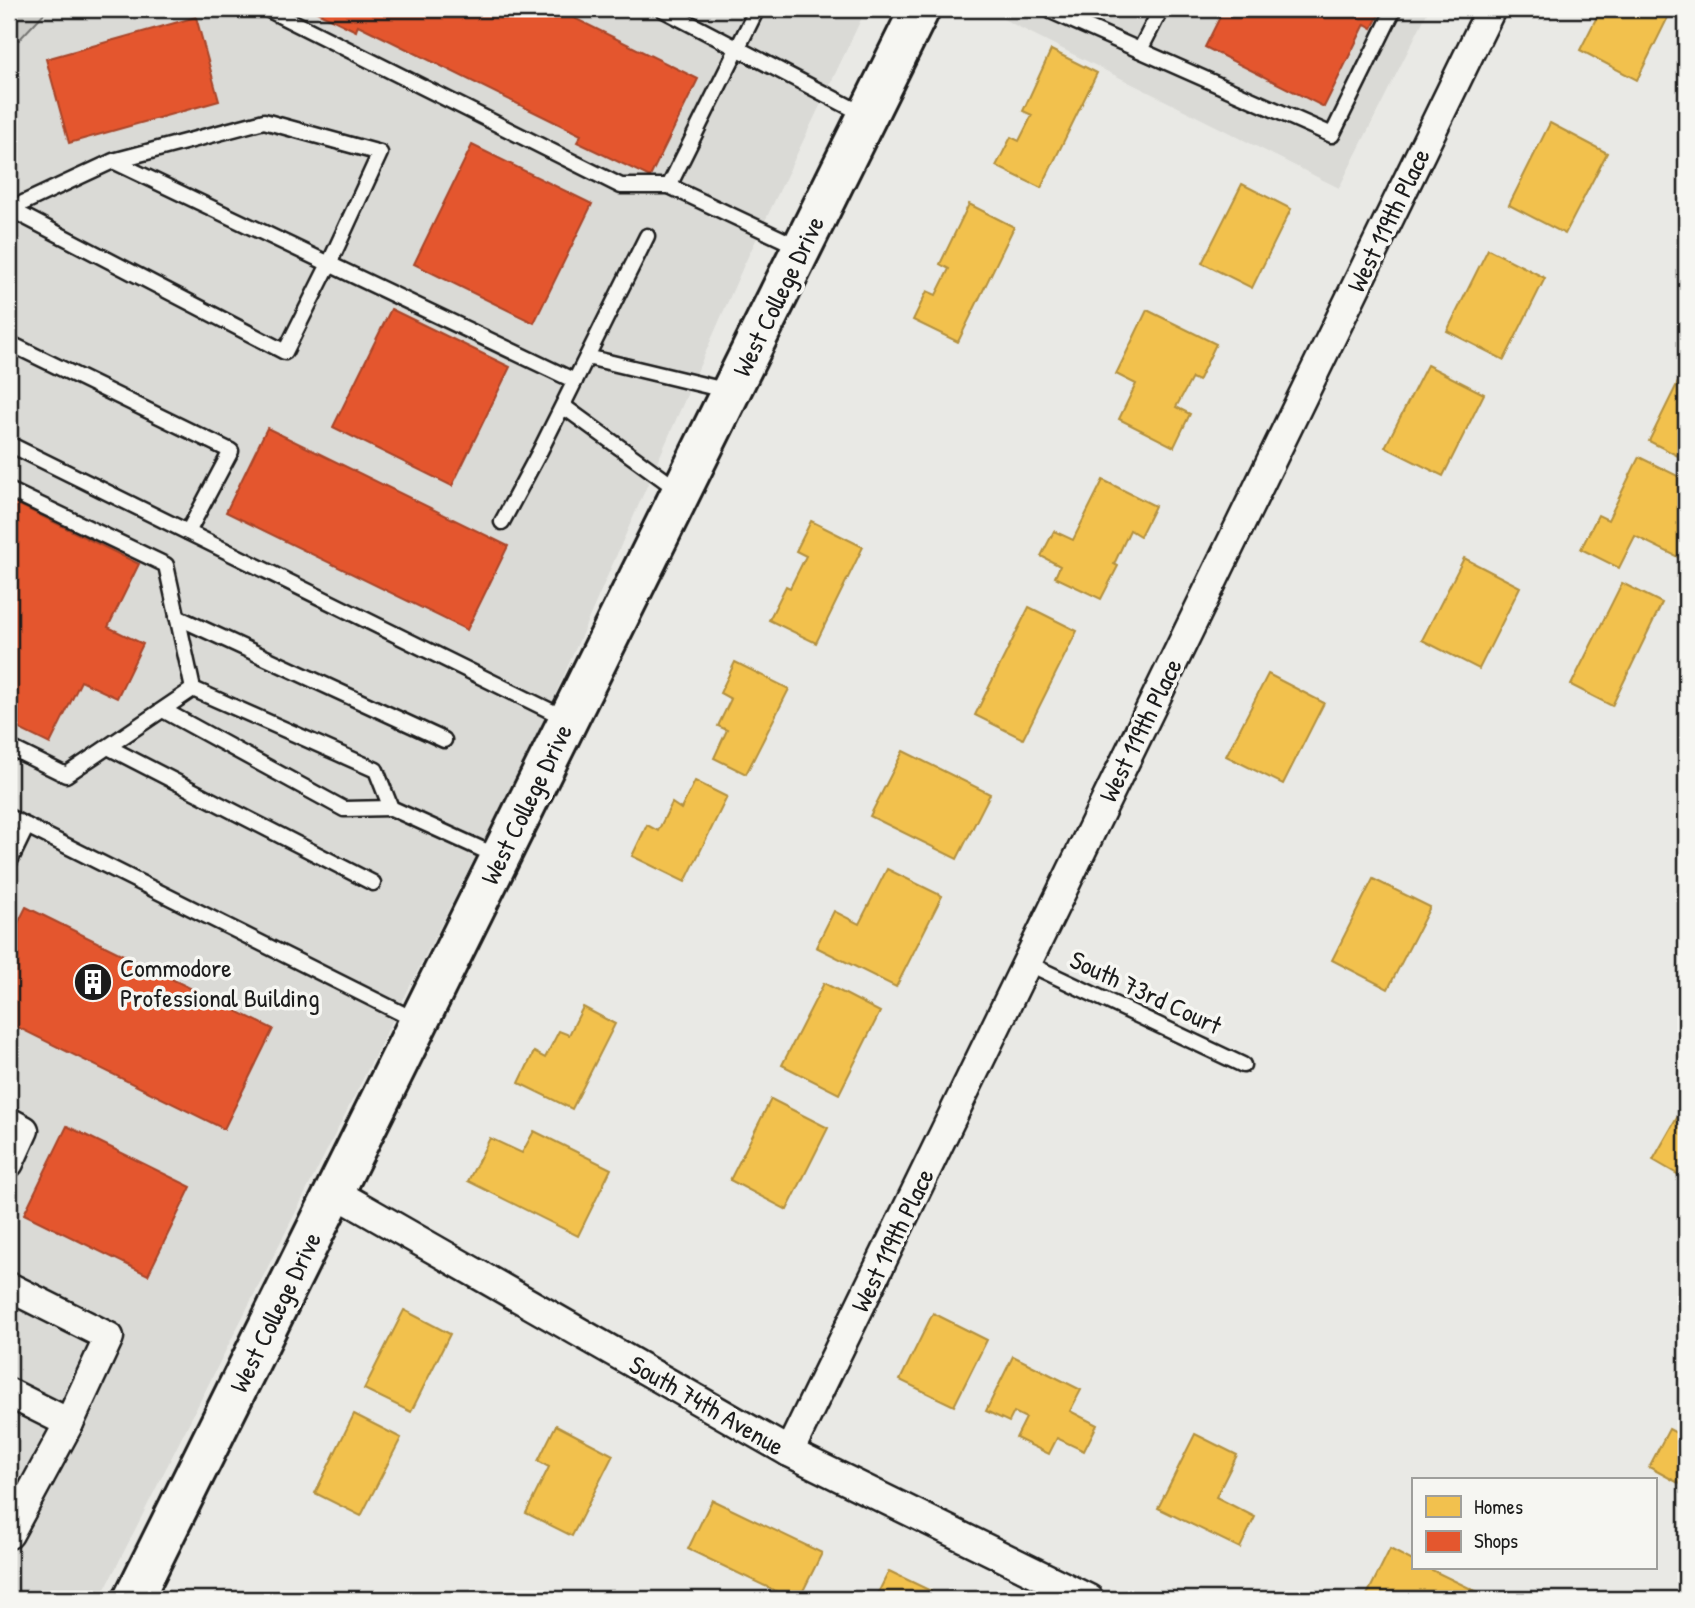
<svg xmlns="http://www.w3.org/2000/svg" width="1695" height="1608" viewBox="0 0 1695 1608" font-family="'Patrick Hand',sans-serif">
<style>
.built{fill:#dadad6}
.green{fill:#cbcbc7;stroke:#747472;stroke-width:2}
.homes{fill:#f2c14e;stroke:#b2903f;stroke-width:2}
.shops{fill:#e4572e;stroke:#a84529;stroke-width:2}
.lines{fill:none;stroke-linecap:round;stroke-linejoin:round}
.service-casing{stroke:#1c1c1c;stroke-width:19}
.minor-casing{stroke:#1c1c1c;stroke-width:33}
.primary-casing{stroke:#1c1c1c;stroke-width:44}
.path{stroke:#1c1c1c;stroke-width:4.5;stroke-dasharray:5 5;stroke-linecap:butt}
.service{stroke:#f6f6f2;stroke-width:14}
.minor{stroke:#f6f6f2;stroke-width:28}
.primary{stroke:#f6f6f2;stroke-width:38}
.labels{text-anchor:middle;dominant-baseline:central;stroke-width:7;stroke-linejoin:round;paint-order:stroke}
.street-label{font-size:26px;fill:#1c1c1c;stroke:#f6f6f2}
.poi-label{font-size:26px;fill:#1c1c1c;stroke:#f6f6f2;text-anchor:start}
</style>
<rect width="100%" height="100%" fill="#e9e9e5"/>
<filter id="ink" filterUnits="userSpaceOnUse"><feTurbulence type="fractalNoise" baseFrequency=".0143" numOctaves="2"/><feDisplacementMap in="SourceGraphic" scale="14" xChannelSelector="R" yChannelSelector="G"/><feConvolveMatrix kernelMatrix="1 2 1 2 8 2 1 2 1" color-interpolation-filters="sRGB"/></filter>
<g filter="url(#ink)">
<g class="built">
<path d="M48,9h818l-123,258 -201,458 -442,874h-91v-1539l10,-20z"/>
<path d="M1006,9h423l-90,179 -338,-170z"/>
</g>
<path class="green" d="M9,9h39l-29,31 -10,-5z"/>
<g class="homes">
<path d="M1601,9h71l-35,71 -57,-30z"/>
<path d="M1051,50l46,23 -56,115 -45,-22 15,-29 8,4 13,-26 -9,-4z"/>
<path d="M1550,123l57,30 -42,81 -56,-29z"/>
<path d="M1242,184l49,25 -39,79 -50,-25z"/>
<path d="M969,204l45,23 -56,115 -45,-22 14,-29 9,4 13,-26 -9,-5z"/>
<path d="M1488,249l57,29 -41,82 -57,-29z"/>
<path d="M1147,310l69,34 -18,37 -6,-3 -16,29 14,7 -16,33 -55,-28 17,-35 -20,-10z"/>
<path d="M1427,365l57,29 -41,82 -58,-29z"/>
<path d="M1686,366v94l-37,-19z"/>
<path d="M1639,457l47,23v81l-51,-25 -16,32 -38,-19 17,-34 10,5z"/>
<path d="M1103,480l52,26 -15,30 -10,-6 -16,34 4,2 -17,33 -46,-22 5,-11 -19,-10 13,-25 19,9z"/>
<path d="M811,521l52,26 -47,96 -47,-23 17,-34 4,2 16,-32 -10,-5z"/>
<path d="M1464,558l56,29 -41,82 -57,-29z"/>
<path d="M1622,583l40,20 -50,103 -41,-21z"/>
<path d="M1029,607l48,24 -54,108 -48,-24z"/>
<path d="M735,662l54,27 -43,85 -32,-16 13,-28 -9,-4 13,-27 -11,-6z"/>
<path d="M1268,674l56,29 -41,81 -57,-28z"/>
<path d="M903,751l87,43 -33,65 -87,-43z"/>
<path d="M695,781l32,16 -42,85 -53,-26 15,-31 11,6 14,-28 9,6z"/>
<path d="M887,869l55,27 -46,91 -80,-40 18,-36 25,13z"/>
<path d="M1373,879l57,28 -42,82 -56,-29z"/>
<path d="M824,983l56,29 -41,82 -57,-29z"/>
<path d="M583,1007l32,17 -43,85 -53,-26 15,-31 11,6 14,-27 10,4z"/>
<path d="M771,1099l57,29 -41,82 -57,-30z"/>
<path d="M1686,1102v77l-33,-19z"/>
<path d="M534,1131l77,38 -33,67 -110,-55 22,-43 32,15z"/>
<path d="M404,1310l46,24 -39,78 -47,-23z"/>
<path d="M933,1313l54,27 -33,66 -54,-26z"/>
<path d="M1013,1356l68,34 -11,21 27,14 -13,26 -27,-13 -8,16 -33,-16 10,-20 -12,-6 -5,10 -23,-11z"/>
<path d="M354,1414l47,24 -40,78 -46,-23z"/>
<path d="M556,1425l57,30 -41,81 -46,-23 23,-46 -11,-6z"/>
<path d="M1669,1429l17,9v49l-37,-20z"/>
<path d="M1195,1434l42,21 -21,42 39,20 -15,31 -82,-40z"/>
<path d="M712,1500l110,53 -23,46h-7l-104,-50z"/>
<path d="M1390,1549l23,12v7h15l64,31h-127z"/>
<path d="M889,1571l42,20 -3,8h-53z"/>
</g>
<g class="shops">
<path d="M311,9h245l142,70 -48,98 -73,-35 4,-7 -223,-110 -2,6z"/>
<path d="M1224,9h158l-10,19 -7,-4 -41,83 -119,-60z"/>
<path d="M196,17l23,84 -150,42 -23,-84z"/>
<path d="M472,145l120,59 -58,119 -120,-59z"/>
<path d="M391,309l119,58 -58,119 -119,-59z"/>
<path d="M267,428l241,118 -41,84 -241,-118z"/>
<path d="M9,500l130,64 -31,63 35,17 -26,54 -36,-17 -31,63 -41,-20z"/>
<path d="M26,907l247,122 -49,100 -215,-106v-82z"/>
<path d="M67,1126l124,61 -43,88 -124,-61z"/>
</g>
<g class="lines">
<g class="service-casing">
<g id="service">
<path d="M267,9l354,177h48l132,62"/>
<path d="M662,9l203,106"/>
<path d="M1052,9l-1,2 281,124 62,-126"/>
<path d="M1140,50l21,-41"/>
<path d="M113,161l151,-40 116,32 -51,111 -44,88 -275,-143 103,-48 462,220"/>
<path d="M669,186l88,-177"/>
<path d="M9,343l222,108 -43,81"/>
<path d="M587,357l142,34"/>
<path d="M563,406l118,86"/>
<path d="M9,444l558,275"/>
<path d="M9,490l157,75 27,124"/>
<path d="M502,522l38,-71 107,-215"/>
<path d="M177,617l267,123"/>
<path d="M193,689l183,81 15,38 108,49"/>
<path d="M163,710l181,99 47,-1"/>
<path d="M9,747l57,28 127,-86"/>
<path d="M108,747l265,136"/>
<path d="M9,817l408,204"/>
<path d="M9,863l18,-37"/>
<path d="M1027,963l216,102"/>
</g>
</g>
<g class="minor-casing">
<g id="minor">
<path d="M9,1122l15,8 -15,33"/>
<path d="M334,1192l455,260 300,147"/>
<path d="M9,1287l100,50 -40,86 -60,111"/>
<path d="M9,1393l60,30"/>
<path d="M789,1452l702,-1443"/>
</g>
</g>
<g class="primary-casing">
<path id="primary" d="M133,1599l787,-1590"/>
</g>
<path class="path" d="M9,39l1,1 -1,2"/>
<use href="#service" class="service"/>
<use href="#minor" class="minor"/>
<use href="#primary" class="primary"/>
</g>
</g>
<defs>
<g id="building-disc" transform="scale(2.0125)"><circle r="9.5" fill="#1c1c1c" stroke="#f6f6f2"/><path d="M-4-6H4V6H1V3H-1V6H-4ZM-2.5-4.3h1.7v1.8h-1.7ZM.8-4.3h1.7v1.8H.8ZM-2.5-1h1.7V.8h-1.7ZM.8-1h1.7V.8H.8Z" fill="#fff"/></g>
</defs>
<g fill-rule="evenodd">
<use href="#building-disc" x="93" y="982"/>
</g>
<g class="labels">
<g class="street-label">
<text transform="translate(1388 220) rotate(-64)">West 119th Place</text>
<text transform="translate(778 296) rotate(-64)">West College Drive</text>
<text transform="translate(1140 730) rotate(-64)">West 119th Place</text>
<text transform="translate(526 804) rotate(-64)">West College Drive</text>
<text transform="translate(1146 992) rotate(25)">South 73rd Court</text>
<text transform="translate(892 1240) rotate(-64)">West 119th Place</text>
<text transform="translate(275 1312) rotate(-64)">West College Drive</text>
<text transform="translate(707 1405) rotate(30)">South 74th Avenue</text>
</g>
<g class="poi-label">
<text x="120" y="967">Commodore<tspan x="120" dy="30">Professional Building</tspan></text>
</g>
</g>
<rect width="1695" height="1608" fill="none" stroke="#f6f6f2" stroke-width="35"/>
<rect x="18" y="18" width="1660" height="1573" fill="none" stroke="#1c1c1c" stroke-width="2.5" filter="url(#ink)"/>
<rect x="1412" y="1478" width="245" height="91" fill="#f6f6f2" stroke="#9f9f9c" stroke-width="2"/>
<rect x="1426" y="1496" width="35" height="21" fill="#f2c14e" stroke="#9f9f9c" stroke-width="2"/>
<text x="1474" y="1514" font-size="21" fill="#1c1c1c">Homes</text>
<rect x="1426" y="1531" width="35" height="21" fill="#e4572e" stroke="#9f9f9c" stroke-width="2"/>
<text x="1474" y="1548" font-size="21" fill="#1c1c1c">Shops</text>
</svg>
